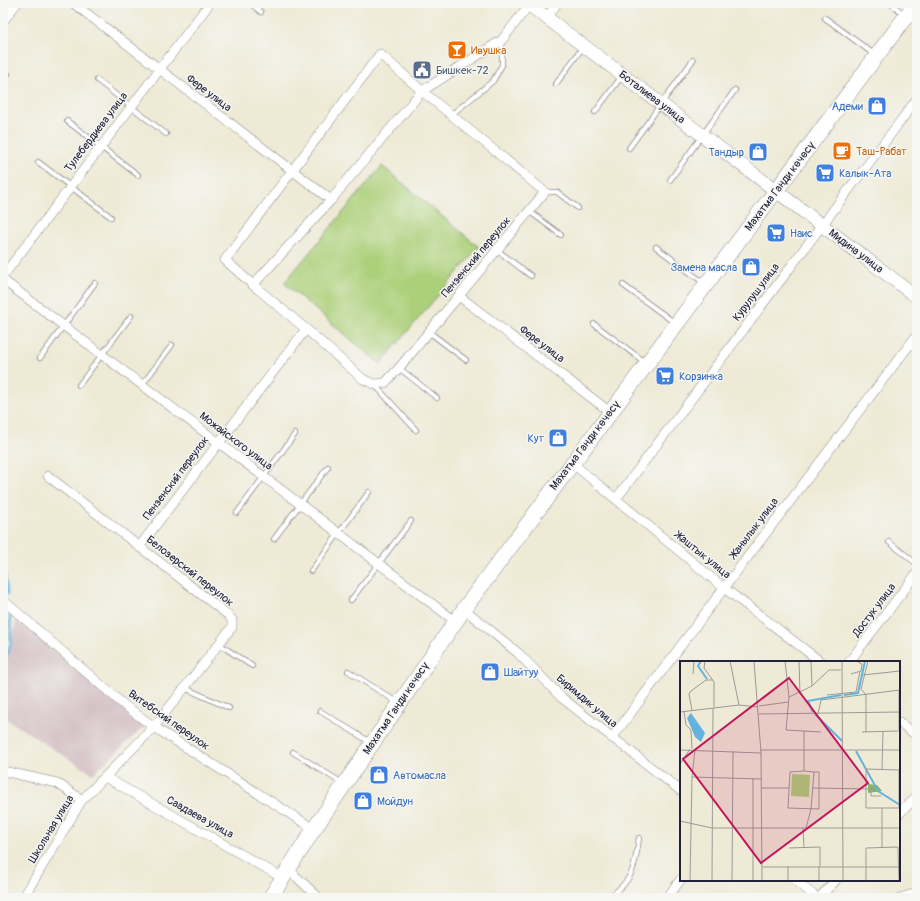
<svg xmlns="http://www.w3.org/2000/svg" width="920" height="901" viewBox="0 0 920 901" font-family="Pangolin,sans-serif">
<style>
.industrial{fill:#d2bec3}
.green{fill:#acd079;stroke:#67795a}
.lines{fill:none;stroke-linecap:round;stroke-linejoin:round}
.stream{stroke:#63b3de;stroke-width:3}
.lane-casing{stroke:#888688;stroke-width:6}
.street-casing{stroke:#888688;stroke-width:10}
.secondary-casing{stroke:#888688;stroke-width:14}
.primary-casing{stroke:#888688;stroke-width:16}
.lane{stroke:#fff;stroke-width:4.5}
.street{stroke:#fff;stroke-width:9}
.secondary{stroke:#fff;stroke-width:13}
.primary{stroke:#fff;stroke-width:15}
.labels{text-anchor:middle;dominant-baseline:central;stroke-width:3;stroke-linejoin:round;paint-order:stroke}
.food-label{font-size:11px;fill:#c56008;stroke:#f6f6f2;text-anchor:start}
.service-label{font-size:11px;fill:#4e5e75;stroke:#f6f6f2;text-anchor:start}
.street-label{font-size:11px;fill:#22223b;stroke:#f6f6f2}
.shop-label{font-size:11px;fill:#366cbe;stroke:#f6f6f2;text-anchor:start}
.inset-river{fill:none;stroke:#63b3de;stroke-width:2}
.inset-road{fill:none;stroke:#9c9a98;stroke-width:1}
.view{fill:#c2185b;fill-opacity:0.15;stroke:#c2185b;stroke-width:2}
.inset-edge{fill:none;stroke:#22223b;stroke-width:2}
</style>
<rect width="100%" height="100%" fill="#f6f6f2"/>
<filter id="ink" filterUnits="userSpaceOnUse"><feTurbulence type="fractalNoise" baseFrequency=".025" numOctaves="2"/><feDisplacementMap in="SourceGraphic" scale="8" xChannelSelector="R" yChannelSelector="G"/><feConvolveMatrix kernelMatrix="1 2 1 2 8 2 1 2 1" color-interpolation-filters="sRGB"/></filter>
<filter id="wash" filterUnits="userSpaceOnUse"><feTurbulence type="fractalNoise" baseFrequency=".012" numOctaves="4" result="noise"/><feDisplacementMap in="SourceGraphic" scale="16" xChannelSelector="R" yChannelSelector="G"/><feGaussianBlur stdDeviation="0.9" result="paint"/><feColorMatrix in="noise" values="0 0 0 0 0 0 0 0 0 0 0 0 0 0 0 0 0 1.4 0 .05"/><feComposite in="paint" operator="in"/></filter>
<g filter="url(#wash)">
<rect width="100%" height="100%" fill="#eeead6"/>
<path class="industrial" d="M17,617l129,108 -53,49 -90,-57v-41z"/>
<path class="green" d="M382,166l97,81 -99,117 -96,-81z"/>
<g class="lines">
<g class="stream">
<path d="M3,557l4,37"/>
<path d="M3,666l8,-23 -1,-27"/>
</g>
</g>
</g>
<g filter="url(#ink)">
<g class="lines">
<g class="lane-casing">
<g id="lane">
<path d="M250,3l11,9"/>
<path d="M890,3l14,11"/>
<path d="M825,18l50,37"/>
<path d="M3,71l5,3"/>
<path d="M97,80l69,54"/>
<path d="M556,84l27,-37"/>
<path d="M595,112l27,-36"/>
<path d="M451,115l42,-34 9,-16v-24"/>
<path d="M67,121l71,54"/>
<path d="M629,148l64,-88"/>
<path d="M38,162l73,55"/>
<path d="M670,180l65,-90"/>
<path d="M545,192h12l21,16"/>
<path d="M529,211l32,24"/>
<path d="M656,247l48,36"/>
<path d="M497,250l34,26"/>
<path d="M623,285l52,38"/>
<path d="M594,324l52,39"/>
<path d="M429,332l37,28"/>
<path d="M40,358l55,-75"/>
<path d="M399,368l38,30"/>
<path d="M374,384l42,46"/>
<path d="M79,385l52,-69"/>
<path d="M142,385l30,-40"/>
<path d="M237,513l58,-79"/>
<path d="M274,539l54,-72"/>
<path d="M889,542l28,22"/>
<path d="M311,571l58,-79"/>
<path d="M351,600l60,-79"/>
<path d="M219,644l33,22"/>
<path d="M348,671l49,31"/>
<path d="M185,688l44,20"/>
<path d="M320,711l50,31"/>
<path d="M293,752l49,31"/>
<path d="M608,898c25,-17 27,-31 31,-60"/>
</g>
</g>
<g class="street-casing">
<g id="street">
<path d="M73,3l258,197"/>
<path d="M547,18l10,-15"/>
<path d="M3,21l14,-18"/>
<path d="M3,276l207,-273"/>
<path d="M3,280l452,341"/>
<path d="M459,296l151,116"/>
<path d="M306,329l-53,-44 78,-85 91,-109 80,-51 27,-35"/>
<path d="M572,463l152,125 97,74"/>
<path d="M616,499l301,-400"/>
<path d="M139,547l167,-218 57,50 11,5 11,-1 14,-15 146,-176 -123,-101 -42,-37 -155,206 28,25"/>
<path d="M3,600l121,105 30,22 160,102"/>
<path d="M464,609l54,44 44,45 119,93"/>
<path d="M849,662l68,-89"/>
<path d="M899,722l18,14"/>
<path d="M612,738l112,-150 193,-253"/>
<path d="M3,771l54,12 25,17"/>
<path d="M105,777l178,101"/>
<path d="M899,814l18,-18"/>
<path d="M288,869l31,29"/>
<path d="M795,880l22,18"/>
<path d="M23,898l59,-98 72,-73 78,-100v-7l-4,-5 -180,-139"/>
<path d="M667,898l14,-19"/>
<path d="M819,898l17,-18"/>
<path d="M900,898l17,-5"/>
</g>
</g>
<g class="secondary-casing">
<path id="secondary" d="M527,3l390,294"/>
</g>
<g class="primary-casing">
<path id="primary" d="M270,898l44,-69 150,-220 452,-606"/>
</g>
<use href="#lane" class="lane"/>
<use href="#street" class="street"/>
<use href="#secondary" class="secondary"/>
<use href="#primary" class="primary"/>
</g>
</g>
<defs>
<g id="bar-square" transform="scale(1)"><rect x="-9" y="-9" width="18" height="18" rx="4" fill="#e8710a" stroke="#f6f6f2"/><path d="M-6-5H6L.8 .8V4.5H3.5V6h-7V4.5H-.8V.8Z" fill="#fff"/></g>
<g id="civic-square" transform="scale(1)"><rect x="-9" y="-9" width="18" height="18" rx="4" fill="#5c6f8a" stroke="#f6f6f2"/><path d="M-.6-6.5H3V-4.5H.6V-3L4-1V1h2V6H-6V1h2V-1L-.6-3ZM-1.2 2.5V6h2.4V2.5Z" fill="#fff"/></g>
<g id="shop-square" transform="scale(1)"><rect x="-9" y="-9" width="18" height="18" rx="4" fill="#3f7fe0" stroke="#f6f6f2"/><path d="M-5-2.5h2.3a2.7 3.5 0 0 1 5.4 0H5L5.5 6h-11ZM-1.5-2.5h3a1.5 2.3 0 0 0-3 0Z" fill="#fff"/></g>
<g id="cafe-square" transform="scale(1)"><rect x="-9" y="-9" width="18" height="18" rx="4" fill="#e8710a" stroke="#f6f6f2"/><path d="M-5.5-4.5H6V0H3Q3 3.5 0 3.5H-2.5Q-5.5 3.5-5.5 0ZM3-3.2v2h1.7v-2ZM-6 4.5H4V6H-6Z" fill="#fff"/></g>
<g id="supermarket-square" transform="scale(1)"><rect x="-9" y="-9" width="18" height="18" rx="4" fill="#3f7fe0" stroke="#f6f6f2"/><path d="M-6-5.5h2.5l.6 2H6L4.5 2H-2.5L-4.4-4H-6ZM-1.5 3.2a1.3 1.3 0 1 0 .1 0ZM3 3.2a1.3 1.3 0 1 0 .1 0Z" fill="#fff"/></g>
</defs>
<g fill-rule="evenodd">
<use href="#bar-square" x="457" y="50"/>
<use href="#civic-square" x="422" y="70"/>
<use href="#shop-square" x="877" y="106"/>
<use href="#cafe-square" x="842" y="151"/>
<use href="#shop-square" x="758" y="152"/>
<use href="#supermarket-square" x="825" y="173"/>
<use href="#supermarket-square" x="776" y="233"/>
<use href="#shop-square" x="751" y="267"/>
<use href="#supermarket-square" x="665" y="376"/>
<use href="#shop-square" x="558" y="438"/>
<use href="#shop-square" x="490" y="672"/>
<use href="#shop-square" x="379" y="775"/>
<use href="#shop-square" x="363" y="801"/>
</g>
<g class="labels">
<g class="food-label">
<text x="471" y="50">Ивушка</text>
<text x="856" y="151">Таш-Рабат</text>
</g>
<g class="service-label">
<text x="436" y="70">Бишкек-72</text>
</g>
<g class="street-label">
<text transform="translate(209 93) rotate(37)">Фере улица</text>
<text transform="translate(652 97) rotate(37)">Боталиева улица</text>
<text transform="translate(96 132) rotate(-53)">Тулебердиева улица</text>
<text transform="translate(780 186) rotate(-53)">Махатма Ганди көчөсү</text>
<text transform="translate(856 251) rotate(37)">Мидина улица</text>
<text transform="translate(476 257) rotate(-50)">Пензенский переулок</text>
<text transform="translate(756 292) rotate(-53)">Курулуш улица</text>
<text transform="translate(542 344) rotate(37)">Фере улица</text>
<text transform="translate(236 441) rotate(37)">Можайского улица</text>
<text transform="translate(585 445) rotate(-53)">Махатма Ганди көчөсү</text>
<text transform="translate(176 478) rotate(-53)">Пензенский переулок</text>
<text transform="translate(754 528) rotate(-53)">Жанылык улица</text>
<text transform="translate(703 555) rotate(39)">Жаштык улица</text>
<text transform="translate(190 571) rotate(38)">Белозерский переулок</text>
<text transform="translate(874 610) rotate(-53)">Достук улица</text>
<text transform="translate(587 701) rotate(40)">Биримдик улица</text>
<text transform="translate(396 708) rotate(-56)">Махатма Ганди көчөсү</text>
<text transform="translate(169 720) rotate(35)">Витебский переулок</text>
<text transform="translate(200 817) rotate(29)">Саадаева улица</text>
<text transform="translate(51 829) rotate(-59)">Школьная улица</text>
</g>
<g class="shop-label">
<text x="863" y="106" text-anchor="end">Адеми</text>
<text x="744" y="152" text-anchor="end">Тандыр</text>
<text x="839" y="173">Калык-Ата</text>
<text x="790" y="233">Наис</text>
<text x="737" y="267" text-anchor="end">Замена масла</text>
<text x="679" y="376">Корзинка</text>
<text x="544" y="438" text-anchor="end">Кут</text>
<text x="504" y="672">Шайтуу</text>
<text x="393" y="775">Автомасла</text>
<text x="377" y="801">Мойдун</text>
</g>
</g>
<g transform="translate(680 661)">
<rect width="220" height="220" fill="#eeead6"/>
<path d="M112,113l18,1 -1,22 -18,-1z" fill="#acd079"/>
<path d="M188,123l9,1 5,6 -14,2z" fill="#89b269"/>
<path d="M11,52l14,20 -4,9 -6,-5 -8,-19z" fill="#63b3de"/>
<path class="inset-river" d="M21,0l-3,5 9,13M164,34l14,-2 7,-32M133,51l-5,-11 33,-6M135,53l27,27M176,90l22,40 22,14"/>
<path class="inset-road" d="M25,0l-1,7 10,14v25M50,0l9,44M74,0l7,92 1,128M105,0l4,36 -3,33 35,2M119,0l1,33M131,0l1,25M162,0l1,220M13,13l1,-13M171,13l10,-3 1,-7 -6,-3M183,14l37,-4M147,34l29,-3 4,-21M109,36l23,-11 17,-16h12M79,45l29,-4M12,49l-3,-16 2,-3 15,-11h7M0,51l59,-7 19,2M4,51l2,13 5,5 1,19M79,53l141,-2M138,53l3,-14 79,-10M124,70v40l-14,1 -2,36 31,1v-37h-5M219,70v-40M182,71l36,-1M186,71v-37l-5,-6 7,-28M0,89l81,3M81,89h139M0,103l10,-15M186,108l33,1v38h-33zM202,108l1,-38M124,110l10,1 -3,37 -5,19M12,116l69,2M81,127h28M132,127l59,1v7h10M202,147v40M0,160l32,7h188M123,167l1,19M109,187l31,-1v19M82,206h138M10,220l2,-104 3,-27M32,220l1,-173M52,220l1,-130M73,220v-103M108,220v-15M139,220v-15M186,220v-33l32,-1 1,34"/>
<path class="view" d="M109,17l79,105 -107,80 -78,-104z"/>
<rect width="220" height="220" class="inset-edge"/>
</g>
<rect width="920" height="901" fill="none" stroke="#f6f6f2" stroke-width="16"/>
</svg>
